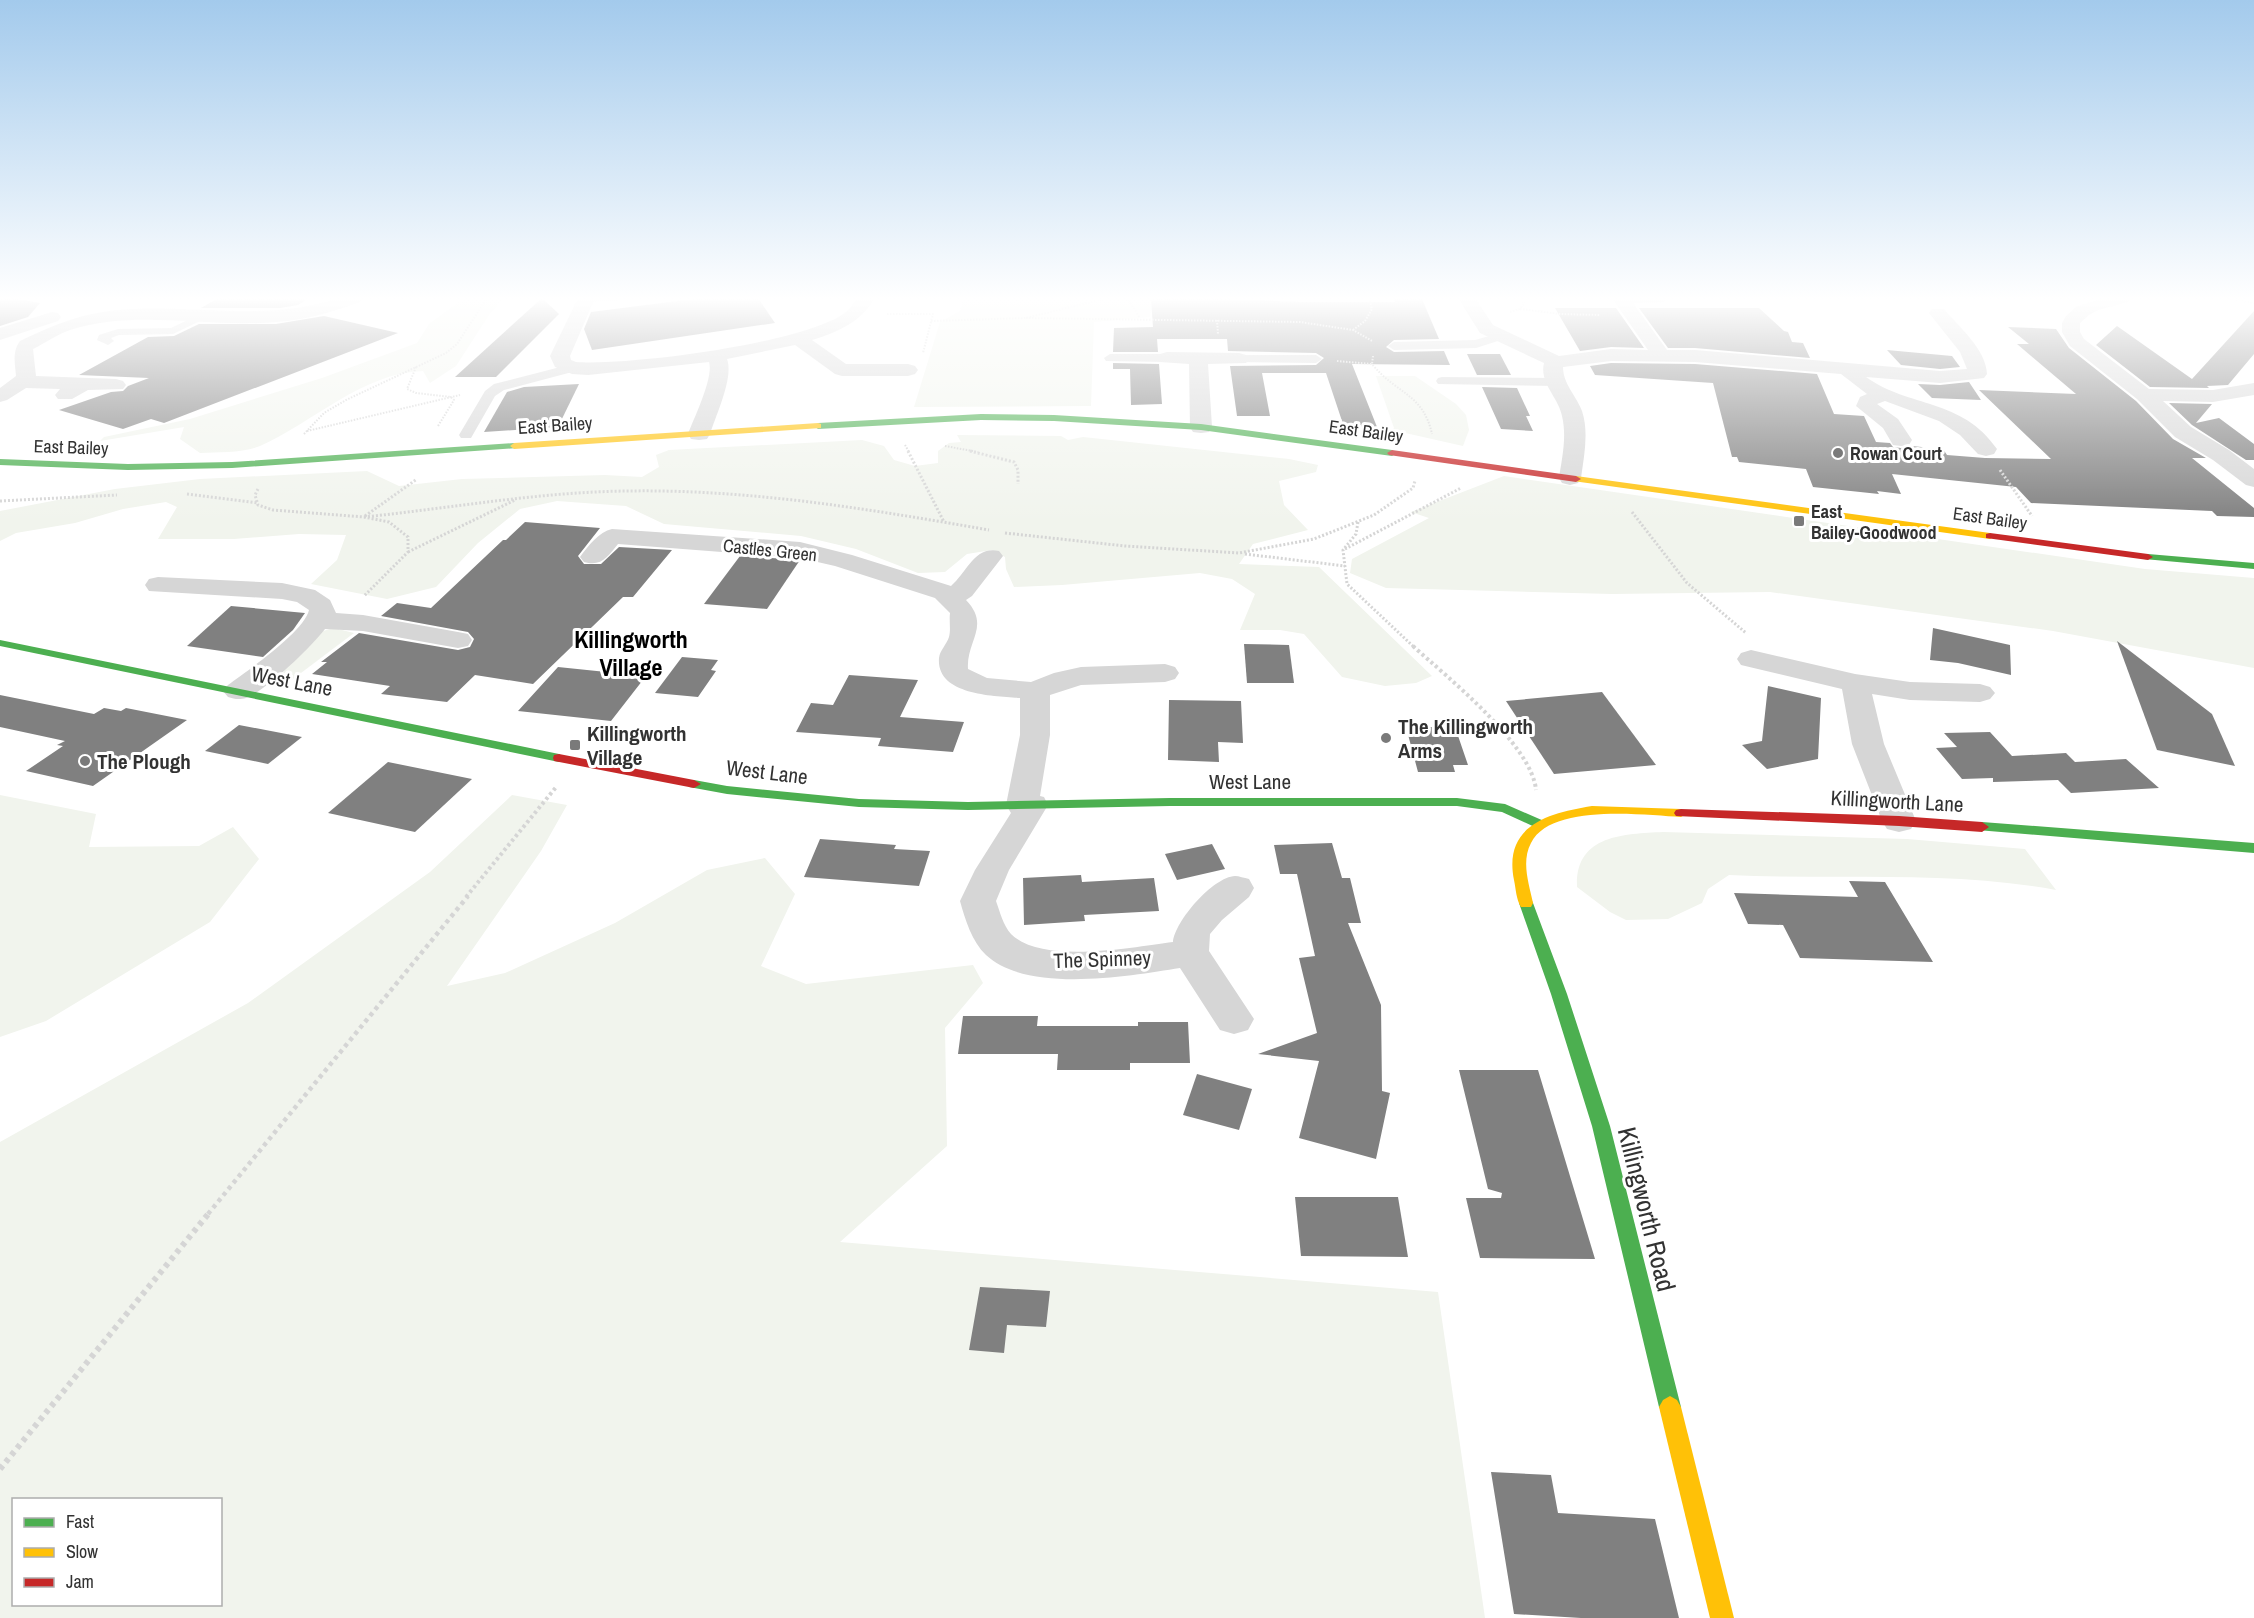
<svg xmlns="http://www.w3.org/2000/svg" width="2254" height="1618" viewBox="0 0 2254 1618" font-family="'Archivo Narrow',sans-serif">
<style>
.green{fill:#f1f4ed;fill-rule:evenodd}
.building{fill:#808080}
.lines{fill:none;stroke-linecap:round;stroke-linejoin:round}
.path-far4{stroke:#d5d5d5;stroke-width:2;stroke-dasharray:1.5 1.5;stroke-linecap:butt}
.path-far3{stroke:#d5d5d5;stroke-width:3;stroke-dasharray:2 2;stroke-linecap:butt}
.path-far2{stroke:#d5d5d5;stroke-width:4;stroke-dasharray:3 3;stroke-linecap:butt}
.path-far1{stroke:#d5d5d5;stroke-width:4.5;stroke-dasharray:4 4;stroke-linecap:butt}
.path{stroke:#d5d5d5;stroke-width:6;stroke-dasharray:4.5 4.5;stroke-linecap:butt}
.lane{fill:#d6d6d6;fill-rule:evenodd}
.street{fill:#d6d6d6;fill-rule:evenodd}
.fast{fill:#4caf50;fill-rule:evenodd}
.slow{fill:#ffc107;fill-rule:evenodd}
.jam{fill:#c62828;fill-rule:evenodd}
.poi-dot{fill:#7a7a7a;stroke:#fff;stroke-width:2}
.labels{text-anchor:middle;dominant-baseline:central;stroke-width:6;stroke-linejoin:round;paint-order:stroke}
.far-street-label{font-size:18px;fill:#323232;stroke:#fff}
.far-poi-label{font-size:18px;font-weight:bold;fill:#323232;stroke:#fff;text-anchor:start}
.street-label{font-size:21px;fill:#323232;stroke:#fff}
.poi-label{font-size:21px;font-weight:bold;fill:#323232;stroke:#fff;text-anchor:start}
.quarter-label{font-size:24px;font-weight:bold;fill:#000;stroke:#fff}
.near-street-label{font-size:26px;fill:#323232;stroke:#fff}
</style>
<rect width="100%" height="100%" fill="#fff"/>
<g class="green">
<path d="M464,298h40l-15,17 -33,51 -26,17 -7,-12c-61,2 -109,51 -163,75 -17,7 -42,6 -60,7l-20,-14 4,-12 -84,14 4,-4 86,-18 132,-41 95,-35 12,-19z"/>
<path d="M964,298h188l-2,19 -56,5 -3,84 -177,1 26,-85 20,-11z"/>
<path d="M1376,376h39l41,28 10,11 3,15 -6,16 -71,-16 2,-2z"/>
<path d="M957,435l104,1 7,4 15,-3 206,22 29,6 -2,7 -37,9 5,24 24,25 -55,14 -14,20 80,3 113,109 -16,7 -31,3 -43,-9 -38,-43 -24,-4h-40l15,-36 -23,-15 -32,-6 -138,12 -48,2 -8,-18 -1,-12 -13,-7 -25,4 -22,18 -27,1 -62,-24 -55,-13 -137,-12 -38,-18 -69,-5 -37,8 -42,34 -42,44 -49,12 -76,-15 26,-24 9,-25 -47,-1 -65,5h-76l19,-32 -11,-5 -43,7 -48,14 -59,10 -16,8v-30l115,-22 85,-10 167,-8 32,15 63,-7 143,-4 37,2 17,-10 -3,-12 13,-5 193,-10 22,6 10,14 21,6 23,-3v-12l11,-8 12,-1z"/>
<path d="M1504,476l641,93 109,9v90l-201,-37 -283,-39 -158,2 -226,-6 -36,-15 2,-14 77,-41 -18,-6z"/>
<path d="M334,628l20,5 -65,49 -10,-2 9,-17 35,-32z"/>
<path d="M0,795l96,19 -7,33 110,-1 34,-19 26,32 -49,63 -164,99 -46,16z"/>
<path d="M512,795l55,10 -26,46 -94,135 58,-13 110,-50 92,-53 58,-12 30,36 -34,72 45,18 167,-19 10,18 -38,45 2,118 -107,96 598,50 47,326h-1485v-476l248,-139 182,-131zM14,1500h206v104h-206z"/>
<path d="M1663,832l244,7 118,10 31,41c-108,-20 -217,-10 -327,-15l-21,14 -6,14 -34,16 -42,1 -16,-8 -33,-25c-2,-52 46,-53 86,-55z"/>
</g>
<g class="building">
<path d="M0,298h12l28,5 -12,14 -28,9z"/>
<path d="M218,298h91l-11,7 -18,3h-79z"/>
<path d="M542,298l17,16 -63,63h-41z"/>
<path d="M701,298h57l17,25 -183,27 -8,-21 7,-17z"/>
<path d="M1193,298l112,4h90l-1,-3h28l17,40 -45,1 -8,7 8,5 50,-1 6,14 -98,-1 25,63h-33l-18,-54h-64l8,43h-33l-7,-50 86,-1 8,-7 -8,-5 -88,-2 -1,-12h-70l1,13h-45l1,-24 39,-1 -2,-28z"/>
<path d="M1555,308h61l28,40 -33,-1 -31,4z"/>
<path d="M1639,308h120l25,23 4,1 4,10 11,1 7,15 -115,-10h-27z"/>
<path d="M2254,311v43l-26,31 -21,1 2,2 -59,-1 -54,-42 21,-19 75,53z"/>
<path d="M324,316l74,17 -234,90 -13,-4 -28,10 -64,-19 52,-18 12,-1 5,-5 21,-8 -70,-3 69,-38 26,-1 25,-12h77z"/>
<path d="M2008,327l48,2 13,19 67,53 37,38 33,19h-14l62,50v9l-37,-1 -5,-5 -181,-8 -15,-16 -124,-13 9,20 -24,-3 2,3 -66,-7 -7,-18 -67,-7 -2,-5h-5l-19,-74 -118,-8 -5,-9 21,-3 84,1 122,10 17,40 30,2 12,26 14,1 3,4 8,1 10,-2 32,3 4,6 38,3 66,1 -72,-69 97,4 -59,-50h12z"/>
<path d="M1887,350l65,6 8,11 -20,2 -39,-4z"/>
<path d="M1467,354h33l11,21h-34z"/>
<path d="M1113,363l46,1 3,40 -31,1 -1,-36h-17z"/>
<path d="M1969,382l12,18 -49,-2 -14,-14 22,1z"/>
<path d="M579,384l-21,43 -74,5 23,-40 17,-5z"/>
<path d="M1482,387l35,1 13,28h-4l7,15 -32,-2z"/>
<path d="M2169,403l43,1 -16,19 23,-5 35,26v16h-8l-54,-35z"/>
<path d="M525,522l75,6 -22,28 6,8h17l18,-17 53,3 -39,47h-10l-90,87 -58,-9 -28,27 -66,-8 9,-8 -78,-12 15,-12h-6l38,-29 99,17 12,-3 4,-8 -6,-7 -87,-16 16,-13 34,5 72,-68h3z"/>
<path d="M740,556l48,3 12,1 -33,49 -63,-5z"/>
<path d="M231,606l74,7 -12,17 -30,27 -76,-11z"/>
<path d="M1933,628l77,17 1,30 -53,-12 -28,-3z"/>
<path d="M2117,641l95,73 23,52 -78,-16z"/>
<path d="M1244,644l45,1 5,38h-47z"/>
<path d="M682,657l36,3 -7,10 5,1 -18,26 -43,-4z"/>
<path d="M558,667l58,6 30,3 -35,45 -93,-10z"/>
<path d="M849,675l69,5 -18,37 64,5 -11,30 -75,-6 3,-8 -85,-6 15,-29 22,2z"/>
<path d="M1768,686l53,12 -3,61 -51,10 -25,-24 20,-4z"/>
<path d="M1602,692l54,73 -102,9 -48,-73z"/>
<path d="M0,695l94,19 10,-6 17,3 5,-3 61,12 -94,66 -67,-15 37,-25 -6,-1 8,-4 -65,-14z"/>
<path d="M1169,700l72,1 2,42 -25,-1 1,20 -51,-2z"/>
<path d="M239,725l63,12 -34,27 -63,-13z"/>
<path d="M1406,727h49l13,38h-15l2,7h-37z"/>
<path d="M1990,732l22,24 54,-3 9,9 51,-3 33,29 -88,5 -13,-13 -65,2v-4l-31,1 -26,-31 21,-1 -13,-14z"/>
<path d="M388,762l84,17 -57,53 -87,-19z"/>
<path d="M820,839l76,6 -2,4 36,2 -11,35 -115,-9z"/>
<path d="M1332,843l10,35h8l11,45h-13l33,82 1,86 8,2 -14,66 -77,-21 20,-77 -61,-7 59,-21 -18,-75 16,-2 -18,-82h-17l-6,-29z"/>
<path d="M1212,844l13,25 -48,11 -12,-26z"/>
<path d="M1081,875l1,7 72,-4 5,33 -75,4 1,6 -61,4 -1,-47z"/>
<path d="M1849,881l36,1 48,80 -133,-4 -17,-33 -35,-1 -14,-31 124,4z"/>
<path d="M963,1016h75l-1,10h101v-4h50l2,41h-60v7h-73l1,-16h-100z"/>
<path d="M1459,1070h79l57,189 -115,-1 -14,-60h35l1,-5 -14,-4z"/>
<path d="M1197,1074l55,15 -13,41 -56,-15z"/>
<path d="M1295,1197h103l10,60 -107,-1z"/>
<path d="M980,1287l70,4 -4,36 -39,-2 -3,28 -35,-3z"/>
<path d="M1491,1472l60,3 7,38 97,6 24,99h-98l-67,-4z"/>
</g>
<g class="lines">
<g class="path-far4">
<path d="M1127,298l13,20"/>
<path d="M2227,298l27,5"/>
<path d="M1520,309l40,5 40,1"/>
<path d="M1510,312l10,-3 4,-6 -1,-5"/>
<path d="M887,314h46l-10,39"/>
<path d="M1026,318l274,4 53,8 19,11"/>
<path d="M1217,320l1,14"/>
<path d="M931,321l95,-3 81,-20"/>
<path d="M1353,330l12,-9 7,-12 -3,-11"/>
<path d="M1373,356l-1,8c24,30 51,29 60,70"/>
<path d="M1337,361l35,3"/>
<path d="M416,367l-9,22 9,4 35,4 3,3 -16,26"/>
<path d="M307,431l153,-36"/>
<path d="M304,434l20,-21 22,-13 100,-47 11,-9 30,-46"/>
<path d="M905,445l4,7"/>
<path d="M945,446l33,6"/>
</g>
<g class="path-far3">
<path d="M908,451l36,71"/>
<path d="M970,451l44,11 4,8v14"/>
<path d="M2000,470l32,46"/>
<path d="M258,489l-3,6 3,10 15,5 91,7 25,5 19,15v15l-44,44"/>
<path d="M187,494l71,9"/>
<path d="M0,501l117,-6"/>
<path d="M1632,512l55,71 59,50"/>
<path d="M365,516l52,-37"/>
<path d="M364,517c88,-9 175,-25 263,-26 122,-2 242,18 362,39"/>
<path d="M1358,522l-2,12 -13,16 4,34 68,64"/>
<path d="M1005,533l120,13 114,7 75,-14 60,-24 39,-27 2,-7"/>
<path d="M1345,549l116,-61"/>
<path d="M408,552l107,-52"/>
<path d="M1245,554l100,12"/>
</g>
<g class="path-far2">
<path d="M1413,646c34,31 119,99 123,144"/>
<path d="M466,897l91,-111"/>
</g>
<path class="path-far1" d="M208,1214l260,-318"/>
<path class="path" d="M0,1469l209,-256"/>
<g class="lane">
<path d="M580,298h41l-5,3 -31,1 -4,-1z"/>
<path d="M200,314l6,3 -2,2 -31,15 -54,1 -8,3 3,3 -6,4 -11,-5 2,-5 19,-6 53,-1z"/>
<path d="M1500,333l4,2v4l-28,9 -82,2 -6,-4 6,-4 81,-2z"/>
<path d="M1110,354h57l6,4 -6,4 -61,-1 -2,-3z"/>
<path d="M1239,355h77l6,4 -6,4 -81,-1 -2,-3z"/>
<path d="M572,364l6,4 -2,3 -72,19 -9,6 -24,42h-10l-2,-3 26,-44 9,-7z"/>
<path d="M1442,377l114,1 6,4 -6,4 -118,-2 -2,-3 2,-3z"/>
</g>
<g class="street">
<path d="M338,298h25l-3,4c-28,10 -54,18 -84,20 -68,6 -140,-13 -206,8 -12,4 -25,13 -37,19l3,27 80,3 7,2 3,4 -3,4 -35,1 -16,9h-14l-3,-4 5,-6 -34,-1 -19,12 -7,2v-14l16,-12c-1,-13 -4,-24 4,-35 27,-13 52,-24 82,-29 79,-12 159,13 236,-14z"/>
<path d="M578,298h17l-25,58 1,4 5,2c52,4 231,-19 270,-50 5,-4 8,-10 12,-14h17c-14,24 -37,34 -63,42l34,24h62l7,2 3,4 -3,4 -7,2h-66l-7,-2 -40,-29 -68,14c7,18 -11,56 -17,75l-3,5 -8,1 -8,-1 -3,-5c6,-16 26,-57 21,-72l-121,13 -16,-1 -17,-7 -5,-11z"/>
<path d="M1458,298h17l18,27 66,31 52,-7 37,1 -36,-52h54l-2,4 -31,1 34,47h28l245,21 27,-2 -7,-17 -31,-39 3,-4h12c15,18 42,40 43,65l-3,4 -44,5 -74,-6c43,31 96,21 131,72l-3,5 -8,2 -8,-2 -18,-19 -21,-14 -54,-20 -8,3 21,15 14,21 -3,5 -8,1 -8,-1 -10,-17 -27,-22 4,-9 7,-3 -26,-20 -146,-12 -84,-1 -48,6c0,17 13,28 19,44 7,21 2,45 -1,67l-3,5 -8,2 -8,-2 -3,-5c3,-20 8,-41 3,-62 -3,-18 -23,-33 -18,-53l-64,-30z"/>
<path d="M2103,298h28l-3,4 -30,8 -9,5 -9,8v9l4,7 65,50 64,1 41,-7v12l-41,7 -50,-1 28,26 38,23 25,19v18l-8,-2 -33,-25 -38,-23 -38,-38 -67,-53 -8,-14v-9l4,-7 10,-9z"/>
<path d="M52,312l6,1 3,4 -3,4 -58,19v-12z"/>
<path d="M1167,352l72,1 7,2 3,4 -3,4 -38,1 4,63 -3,5 -8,1 -8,-1 -3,-5 -1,-63 -29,-2 -3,-4 3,-4z"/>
<path d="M612,529l188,13 52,13 99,31c16,-14 24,-41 48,-35l4,5 -31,40 -6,4c25,26 0,41 2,69l19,9 44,4 23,-9 27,-6 84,-3 10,3 4,6 -4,6 -10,3 -84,3 -31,10v40l-10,61 4,1 4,8 -39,65 -13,31c4,11 7,24 15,33 31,31 122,13 162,8 2,-21 40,-65 62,-66 4,0 9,2 14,3l5,9 -5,9 -27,23 -12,14 -1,17 45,68 -6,11 -14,4 -14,-4 -40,-62c-51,8 -152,26 -194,-13 -14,-13 -21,-36 -26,-54l15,-31 36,-57 -5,-8 14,-70v-37c-27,-2 -84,-3 -81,-40 1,-8 8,-14 10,-21 2,-7 0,-16 1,-24l-15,-15 -100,-32 -35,-8 -182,-14c-10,12 -16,23 -34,18l-4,-5c8,-11 19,-25 32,-28z"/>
<path d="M158,577l124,6 33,7 15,10 6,13 27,2 95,17 10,2 4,6 -4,6 -10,2 -95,-17 -38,-2c-14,18 -58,61 -79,69 -7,2 -12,1 -18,-1l-5,-6 5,-6c19,-14 76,-53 81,-75l-12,-8 -15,-3 -133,-8 -4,-6 4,-6z"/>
<path d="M1751,650l104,24 55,8 70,2 10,3 5,6 -5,6 -10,3 -70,-2 -38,-6 12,50 32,77 -5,8 -12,3 -12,-3 -5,-8 -30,-77 -10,-55 -101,-24 -4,-6 4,-6z"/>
</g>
<g class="fast">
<path d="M981,414l73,1 147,9 191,26 5,3 -5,3 -191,-26 -147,-9 -73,-1 -163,9 -4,-3 4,-3z"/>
<path d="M514,443l3,1v4l-285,20 -104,2 -128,-5v-6l128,5 104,-2z"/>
<path d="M2148,554l106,9v6l-110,-10v-4z"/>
<path d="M0,640l559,114 6,4 -6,4 -559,-116z"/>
<path d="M694,780l33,6 132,13 109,3 202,-4h287l48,6 39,17 2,3 -7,5 -37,-17 -45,-6h-287l-202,4 -109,-3 -132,-13 -38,-7 -2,-3z"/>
<path d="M1982,822l272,21v10l-277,-23 -2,-3 2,-3z"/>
<path d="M1526,898l5,1 2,4 34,91 43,132 71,281 -4,7 -7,4 -7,-4 -4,-7 -67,-281 -41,-132 -32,-91 2,-4z"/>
</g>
<g class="slow">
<path d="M818,423l3,1v4l-307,21 -4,-3 4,-3z"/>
<path d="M1576,476l414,57 5,3 -5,3 -417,-58 -2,-2z"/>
<path d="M1592,806l89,3 7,4 -7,4c-37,-2 -130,-14 -150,26 -10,19 -2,41 2,60l-2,4h-10c-5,-8 -5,-18 -7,-27 -11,-55 35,-67 78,-74z"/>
<path d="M1670,1396l7,4 4,7 53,211h-24l-51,-211 4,-7z"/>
</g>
<g class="jam">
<path d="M1392,450l184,26 5,3 -5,3 -187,-27 -2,-2z"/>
<path d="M1990,533l158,21 5,3 -5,3 -162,-22v-4z"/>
<path d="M559,754l135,26 7,4 -7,4 -140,-27 -1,-3 1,-3z"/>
<path d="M1681,809l218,7 83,6 7,5 -7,5 -83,-6 -223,-10 -2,-3 2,-3z"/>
</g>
</g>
<linearGradient id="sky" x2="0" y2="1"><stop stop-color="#a3caec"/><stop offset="0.57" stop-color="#fff"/><stop offset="1" stop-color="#fff" stop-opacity="0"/></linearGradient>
<rect width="2254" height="524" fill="url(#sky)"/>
<g class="poi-dot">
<circle cx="1838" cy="453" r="6"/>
<rect x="1793" y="515" width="12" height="12" rx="3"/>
<circle cx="1386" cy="738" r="6"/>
<rect x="569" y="739" width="12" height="12" rx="3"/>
<circle cx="85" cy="761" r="6"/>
</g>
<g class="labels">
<g class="far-street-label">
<text transform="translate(555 425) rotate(-4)">East Bailey</text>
<text transform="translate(1366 431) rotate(8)">East Bailey</text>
<text transform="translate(71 447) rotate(2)">East Bailey</text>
<text transform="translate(1990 518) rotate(8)">East Bailey</text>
<text transform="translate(770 550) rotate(6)">Castles Green</text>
</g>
<g class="far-poi-label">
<text x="1850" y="453">Rowan Court</text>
<text x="1811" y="511">East<tspan x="1811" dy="21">Bailey-Goodwood</tspan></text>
</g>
<g class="street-label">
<text transform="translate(292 681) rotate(11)">West Lane</text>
<text transform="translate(767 772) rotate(7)">West Lane</text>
<text x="1250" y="781">West Lane</text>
<text transform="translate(1897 801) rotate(3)">Killingworth Lane</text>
<text transform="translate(1102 959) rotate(-2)">The Spinney</text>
</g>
<g class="poi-label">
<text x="1398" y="726">The Killingworth<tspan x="1398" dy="24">Arms</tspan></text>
<text x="587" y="733">Killingworth<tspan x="587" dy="24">Village</tspan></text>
<text x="97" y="761">The Plough</text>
</g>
<g class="quarter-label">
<text x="631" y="639">Killingworth<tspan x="631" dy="28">Village</tspan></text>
</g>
<g class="near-street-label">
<text transform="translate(1647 1209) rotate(76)">Killingworth Road</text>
</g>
</g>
<rect x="12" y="1498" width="210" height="108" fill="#ffffff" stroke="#adadad" stroke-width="1.5"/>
<rect x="24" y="1518" width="30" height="9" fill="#4caf50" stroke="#adadad" stroke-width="1.5"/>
<text x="66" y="1528" font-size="18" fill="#323232">Fast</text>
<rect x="24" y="1548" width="30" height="9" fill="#ffc107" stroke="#adadad" stroke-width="1.5"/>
<text x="66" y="1558" font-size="18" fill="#323232">Slow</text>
<rect x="24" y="1578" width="30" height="9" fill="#c62828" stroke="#adadad" stroke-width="1.5"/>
<text x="66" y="1588" font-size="18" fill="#323232">Jam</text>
</svg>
